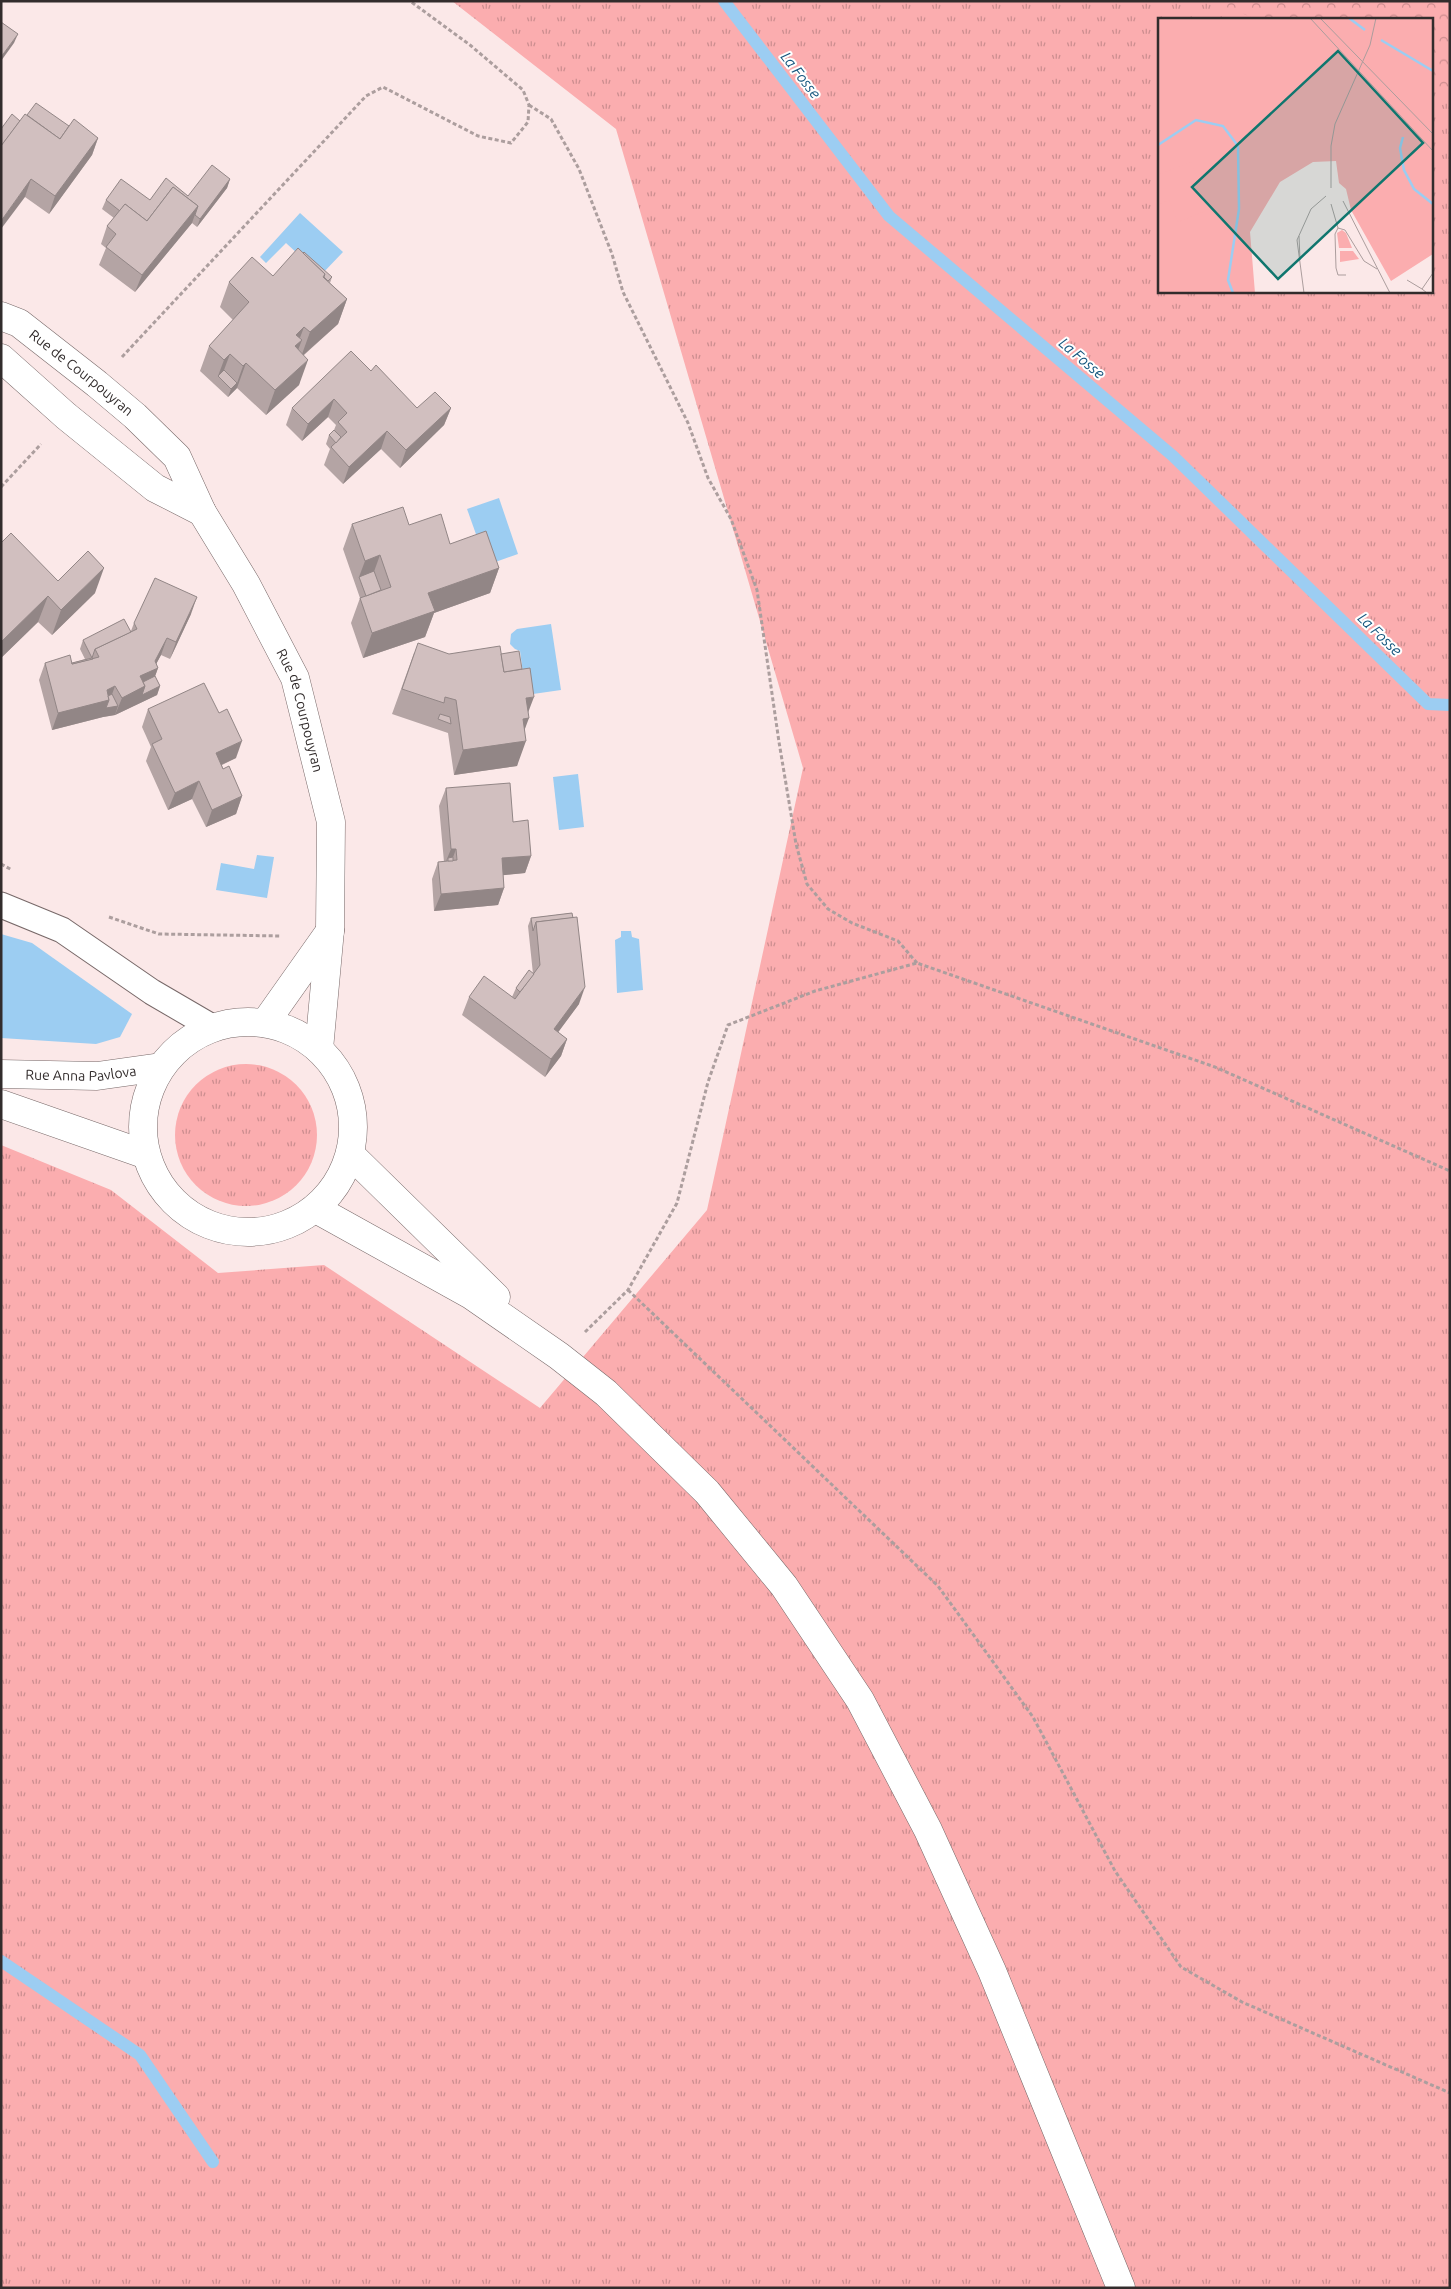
<svg xmlns="http://www.w3.org/2000/svg" width="1451" height="2289" viewBox="0 0 1451 2289" font-family="Ubuntu,sans-serif">
<style>
.grass{fill:url(#grass-tufts);fill-rule:evenodd}
.forest{fill:url(#forest-crowns)}
.water{fill:#9ccdf2}
.lines{fill:none;stroke-linecap:round;stroke-linejoin:round}
.stream{stroke:#9ccdf2;stroke-width:12}
.service-casing{stroke:#776868;stroke-width:27}
.minor-casing{stroke:#776868;stroke-width:29}
.tertiary-casing{stroke:#776868;stroke-width:29}
.path{stroke:#ac9e9e;stroke-width:3;stroke-dasharray:4 2.5;stroke-linecap:butt}
.service{stroke:#fff;stroke-width:25}
.minor{stroke:#fff;stroke-width:28}
.tertiary{stroke:#fff;stroke-width:28}
.wall{fill:#b4a4a4}
.shaded-wall{fill:#928686}
.building{fill:#d1bfbf;stroke:#928686}
.labels{text-anchor:middle;dominant-baseline:central;stroke-width:4;stroke-linejoin:round;paint-order:stroke}
.street-label{font-size:14px;fill:#322c2c;stroke:#fff}
.water-label{font-size:15px;font-style:italic;fill:#16577f;stroke:#fff}
.inset-river{fill:none;stroke:#9ccdf2;stroke-width:2.5}
.inset-road{fill:none;stroke:#ab9d9d;stroke-width:1}
.view{fill:#0f766e;fill-opacity:0.15;stroke:#0f766e;stroke-width:2.5}
.inset-edge{fill:none;stroke:#322c2c;stroke-width:2.5}
</style>
<defs>
<pattern id="grass-tufts" width="24" height="20" patternUnits="userSpaceOnUse" patternTransform="scale(1.25)"><rect width="24" height="20" fill="#fbadaf"/><path d="M3 7l-1-3M5 7V3M7 7l1-3M15 17l-1-3M17 17v-4M19 17l1-3" fill="none" stroke="#cc8d8f"/></pattern>
<pattern id="forest-crowns" width="20" height="18" patternUnits="userSpaceOnUse" patternTransform="scale(1.25)"><rect width="20" height="18" fill="#fbadaf"/><path d="M2 6a3 3 0 1 1 6 0M12 15a3 3 0 1 1 6 0" fill="none" stroke="#cc8d8f"/></pattern>
</defs>
<rect width="100%" height="100%" fill="#fbe8e8"/>
<g class="grass">
<path d="M452,1h998v2287h-1449v-1143l110,45 107,83 106,-8 216,143 167,-198 96,-442 -187,-639zM1160,19h272v272h-272z"/>
<circle cx="246" cy="1135" r="71"/>
</g>
<path class="forest" d="M1211,1h239v93l-18,-6v-69h-176z"/>
<g class="water">
<path d="M300,213l43,39 -22,23 -35,-32 -20,20 -6,-6z"/>
<path d="M499,498l19,56 -31,11 -20,-56z"/>
<path d="M551,624l10,66 -35,5 -6,-44 -5,-2 -5,-5 1,-10 6,-5z"/>
<path d="M578,774l6,53 -25,3 -6,-53z"/>
<path d="M257,855l17,2 -7,41 -51,-8 5,-27 33,6z"/>
<path d="M621,931h10l1,6 7,2 4,51 -26,3 -2,-53 6,-3z"/>
<path d="M1,934l31,9 100,71 -12,23 -24,7 -95,-6z"/>
</g>
<g class="lines">
<g class="stream">
<path d="M724,1l165,215 284,240 255,248 22,1"/>
<path d="M1,1961l139,94 73,107"/>
</g>
<g class="service-casing">
<path id="service" d="M1,905l61,25 90,62 60,35"/>
</g>
<g class="minor-casing">
<g id="minor">
<path id="s1" d="M1,316l18,7 78,61 38,32 42,41 25,55 44,72 49,94 36,144 -1,108 -11,119"/>
<path d="M1,358l65,58 89,72 47,24"/>
<path d="M265,1023l65,-92"/>
</g>
</g>
<g class="tertiary-casing">
<g id="tertiary">
<circle cx="248" cy="1127" r="105"/>
<path id="s2" d="M1,1074l96,2 64,-9"/>
<path d="M1,1104l143,50"/>
<path d="M350,1154l146,143"/>
<path d="M316,1209l155,86 88,61 47,37 101,99 77,94 76,114 68,130 64,141 129,317"/>
</g>
</g>
<g class="path">
<path d="M529,105l22,14 28,50 33,85 11,38 65,131 20,55 23,41 26,71 22,152 17,102 11,40 21,25 24,14 46,18 19,22"/>
<path d="M122,357l244,-261 17,-9 95,49 33,7 17,-21 1,-17 -6,-15 -53,-45 -60,-44"/>
<path d="M1,487l40,-43"/>
<path d="M1,864l11,6"/>
<path d="M109,917l50,17 122,2"/>
<path d="M628,1290l310,296 95,131 82,154 66,96 61,35 208,91"/>
<path d="M585,1332l43,-42 49,-87 31,-121 20,-57 87,-34 102,-28 298,104 235,104"/>
</g>
<use href="#service" class="service"/>
<use href="#minor" class="minor"/>
<use href="#tertiary" class="tertiary"/>
</g>
<g class="wall">
<path d="M20,121l49,5 29,12 -6,17 -43,59 -24,-17z"/>
<path d="M230,179l-3,9 -30,39 -5,-4 -57,69 -36,-27 7,-17 -5,-4 6,-18 7,-8 -12,-9 4,-9h44l38,-4z"/>
<path d="M273,276l59,1 -2,6 17,16 -9,25 -34,31 -5,30 -33,30 -29,-27 -9,9 -28,-26 9,-25 24,-26 -13,-13 9,-25z"/>
<path d="M371,371l46,37h34l-7,17 -44,43 -19,-19 -38,35 -19,-19 6,-16 -4,-5 3,-9 5,-5 2,-5 -8,-8 -26,24 -16,-16 6,-17z"/>
<path d="M352,524l57,1 90,43 -9,25 -56,20 -9,24 -62,21 -12,-35 9,-25 -17,-49z"/>
<path d="M1,543l57,38 37,12 -43,42 -14,-13 -37,36z"/>
<path d="M191,614l-21,45 -9,-4 -5,9 2,4 -3,8 5,10 -3,9 -42,20 -12,2 -51,13 -13,-50 6,-17h27l13,-4 -5,-10 3,-9 48,-9 3,-8z"/>
<path d="M414,653l35,1h52l27,60 -11,52 -63,9 -6,-42 -56,-19z"/>
<path d="M148,709l71,4 17,45 -14,7 1,4 19,27 -6,18 -30,13 -14,-28 -24,11 -22,-49 5,-14 -9,-20z"/>
<path d="M446,788l67,34 18,34 -6,17 -22,2 1,13 -6,17 -64,6 -2,-32 6,-17h6l-5,-56z"/>
<path d="M572,913l7,91 -21,28 9,7 -6,17 -16,21 -83,-62 7,-18 46,2 -3,-2 4,-9 17,-14 -5,-48 3,-8z"/>
</g>
<g class="shaded-wall">
<path d="M18,34l-4,9 -13,18v-4z"/>
<path d="M98,138l-6,17 -43,59 6,-18z"/>
<path d="M31,179l-6,18 -24,32v-8z"/>
<path d="M230,179l-3,9 -30,39 3,-8z"/>
<path d="M198,206l-6,17 -57,69 7,-17z"/>
<path d="M347,299l-9,25 -37,33 9,-25z"/>
<path d="M304,327l-6,16 4,-3 -10,25 4,-30z"/>
<path d="M230,354l-9,24 -3,-2 6,-16z"/>
<path d="M308,360l-9,25 -33,30 9,-25z"/>
<path d="M246,363l-9,25 -9,9 3,-8 6,-6 6,-17z"/>
<path d="M334,399l-6,18 -26,24 6,-17z"/>
<path d="M451,408l-7,17 -44,43 6,-18z"/>
<path d="M387,431l-6,18 -38,35 6,-17z"/>
<path d="M380,555l-9,25 -12,-3 6,-16z"/>
<path d="M104,568l-9,25 -43,42 9,-25z"/>
<path d="M499,568l-9,25 -56,20 -9,24 -62,21 9,-25 56,-40z"/>
<path d="M48,596l-10,26 -37,36v-16z"/>
<path d="M197,597l-6,17 -21,45 6,-17z"/>
<path d="M167,638l-6,17 -8,15 5,-2 -6,17 8,1 -3,9 -42,20 7,-17 18,-22 15,-15z"/>
<path d="M115,686l-6,17 9,3 -3,9 -12,2 -51,13 6,-17z"/>
<path d="M534,697l-8,21h3l-9,24 6,-1 -9,25 -63,9 9,-25 63,-52z"/>
<path d="M242,741l-6,17 -26,12 6,-17z"/>
<path d="M199,781l-7,18 -24,11 7,-17z"/>
<path d="M242,796l-6,18 -30,13 6,-17z"/>
<path d="M451,849h5l-6,17 -2,-8 -4,8z"/>
<path d="M531,856l-6,17 -29,3 6,-18z"/>
<path d="M504,888l-6,17 -64,6 7,-17z"/>
<path d="M585,987l-6,17 -31,42 6,-17z"/>
<path d="M567,1039l-6,17 -16,21 6,-18z"/>
</g>
<g class="building">
<path d="M1,22l17,12 -17,23z"/>
<path d="M36,103l33,23 -9,13 -33,-24z"/>
<path d="M12,114l8,7 -19,25v-17z"/>
<path d="M25,114l35,25 14,-20 24,19 -43,58 -24,-17 -30,42v-75z"/>
<path d="M212,165l18,14 -30,40 -5,-4 3,-9 -25,-19 -26,34 -22,-17 -5,7 -14,-11 15,-21 29,21 16,-22 22,18z"/>
<path d="M173,187l25,19 -56,69 -36,-28 10,-13 -9,-8 18,-22 22,17z"/>
<path d="M298,248l27,26 -2,3 24,22 -37,33 -6,-5 -8,8 6,5 -7,6 13,14 -33,30 -29,-27 -3,3 -13,-12 -6,6 -15,-14 40,-44 -20,-20 23,-25 21,19z"/>
<path d="M304,252l28,25 -4,4 -4,-4 1,-3 -22,-21z"/>
<path d="M351,351l20,20 5,-6 41,43 18,-16 16,16 -45,42 -19,-19 -38,36 -18,-20 16,-15 -9,-10 9,-9 -13,-14 -26,25 -16,-16z"/>
<path d="M224,370l13,13 -6,6 -13,-13z"/>
<path d="M334,430l7,7 -5,6 -7,-8z"/>
<path d="M403,507l6,18 32,-11 9,30 36,-13 13,37 -71,25 7,18 -63,22 -12,-35 31,-11 -11,-32 -15,6 -13,-37z"/>
<path d="M11,533l47,48 30,-30 16,17 -43,42 -13,-14 -47,46v-99z"/>
<path d="M374,571l7,19 -15,6 -7,-19z"/>
<path d="M155,578l42,19 -21,45 -9,-4 -12,23 3,7 -18,8 5,10 -23,12 -7,-12 -8,4 2,10 -51,13 -13,-50 25,-8 2,9 27,-7 -4,-8 42,-20 -3,-6z"/>
<path d="M124,619l7,13 -36,17 -3,9 -9,-18z"/>
<path d="M418,643l31,11 51,-8 4,26 26,-4 4,29 -8,1 3,20 -6,1 3,22 -63,9 -7,-50 -11,-3 -1,6 -42,-14z"/>
<path d="M519,651l3,18 -18,3 -3,-18z"/>
<path d="M92,658l1,1 -21,5v-1z"/>
<path d="M155,676l5,10 -18,9 3,-9 -2,-4z"/>
<path d="M204,683l15,30 8,-4 15,32 -26,12 7,16 6,-3 13,30 -30,14 -13,-29 -24,12 -23,-49 10,-5 -14,-30z"/>
<path d="M112,694l6,12 -12,2 3,-8 -1,-4z"/>
<path d="M440,714l10,3 1,7 -13,-5z"/>
<path d="M510,783l3,39 15,-2 3,36 -29,2 2,30 -63,6 -3,-32 19,-2 -1,-11h-5l-5,-61z"/>
<path d="M453,857v4h-5v-3z"/>
<path d="M572,913l1,5 -37,4 -3,9 -2,-13z"/>
<path d="M577,917l8,70 -31,42 13,10 -16,20 -82,-62 15,-21 31,23 25,-34 -4,-43z"/>
<path d="M529,970l5,4 -14,18 -4,-4z"/>
</g>
<g class="labels">
<g class="street-label">
<text stroke="none"><textPath href="#s1" startOffset="99">Rue de Courpouyran</textPath></text>
<text stroke="none"><textPath href="#s1" startOffset="510">Rue de Courpouyran</textPath></text>
<text stroke="none"><textPath href="#s2" startOffset="80">Rue Anna Pavlova</textPath></text>
</g>
<g class="water-label">
<text transform="translate(801 75) rotate(52)">La Fosse</text>
<text transform="translate(1082 358) rotate(40)">La Fosse</text>
<text transform="translate(1380 634) rotate(44)">La Fosse</text>
</g>
</g>
<g transform="translate(1158 18)">
<rect width="275" height="275" fill="#fbe8e8"/>
<path d="M0,0h275v236l-42,27 -40,-71 -5,-21 -7,-6 -3,-22 -23,1 -33,20 -30,50 5,61h-97zM184,212l4,3 6,15h-13l-2,-15zM182,233h13l6,8 -19,3z" fill="#fbadaf"/>
<path d="M33,144l19,47 -32,13 -9,-22 -11,5v-30z" fill="#fbadaf"/>
<path class="inset-river" d="M191,0l16,12M223,22l52,31M245,119l-3,11 4,22 10,19 19,15M0,127l38,-25 27,6 15,20 1,63 -11,71 5,13"/>
<path class="inset-road" d="M152,0l123,133M162,0l113,116M173,170v-42l4,-22 35,-79 6,-27M185,183l47,92M173,186l7,24 7,2 19,31 13,8M180,210l-3,6 1,34 2,7h8M141,218l1,24M249,262l15,9M146,275l-7,-53 14,-31 15,-13M269,275l-5,-4 11,-16"/>
<path class="view" d="M180,33l85,92 -145,136 -86,-92z"/>
<rect width="275" height="275" class="inset-edge"/>
</g>
<rect width="1451" height="2289" fill="none" stroke="#322c2c" stroke-width="5"/>
</svg>
